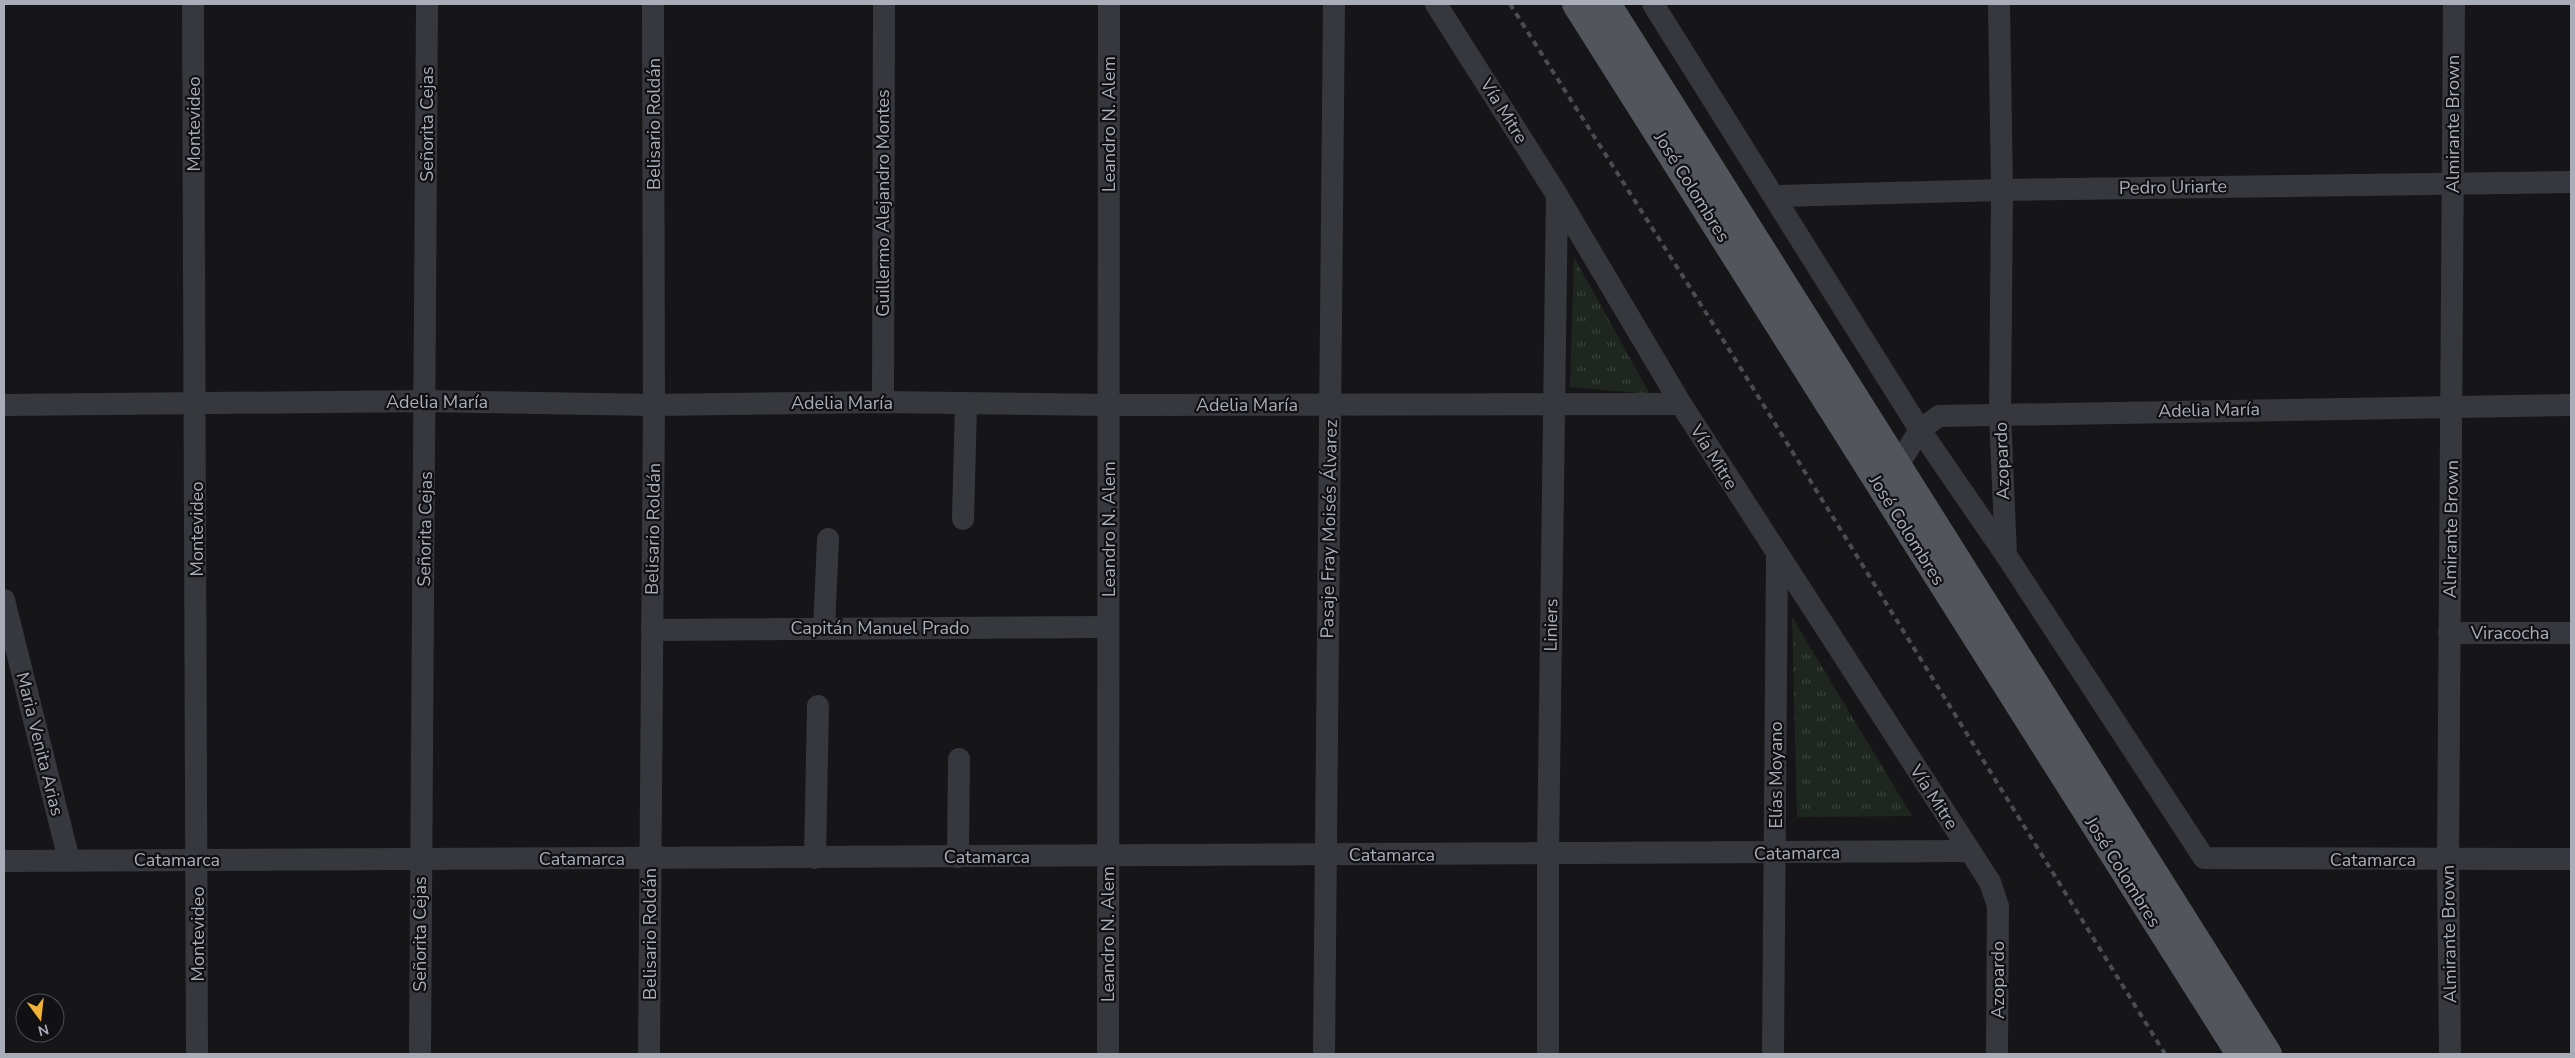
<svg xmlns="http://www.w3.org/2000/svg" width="2575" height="1058" viewBox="0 0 2575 1058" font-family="'Nunito Sans',sans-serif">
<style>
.park{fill:url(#park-tufts)}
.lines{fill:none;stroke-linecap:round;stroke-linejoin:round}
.minor{stroke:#37383d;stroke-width:22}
.major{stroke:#53555c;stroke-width:28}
.rail{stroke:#4a4c52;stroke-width:4;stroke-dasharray:6 5;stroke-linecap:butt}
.labels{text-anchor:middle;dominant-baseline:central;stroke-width:4.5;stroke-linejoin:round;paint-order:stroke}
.street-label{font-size:18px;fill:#a8adb8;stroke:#111113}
</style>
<defs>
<pattern id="park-tufts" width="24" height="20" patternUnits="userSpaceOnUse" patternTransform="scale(1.25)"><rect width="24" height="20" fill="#1e261f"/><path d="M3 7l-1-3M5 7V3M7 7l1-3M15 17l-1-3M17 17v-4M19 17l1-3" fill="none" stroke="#3c433d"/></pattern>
</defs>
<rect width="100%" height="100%" fill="#161618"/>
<g class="park">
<path d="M1574,257l76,137 -80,-7z"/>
<path d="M1792,617l120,199 -115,1z"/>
</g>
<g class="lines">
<g class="minor">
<path d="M193,4l4,1050"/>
<path d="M1436,4l121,191 124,209 309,478 8,24 -1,148"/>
<path d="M1653,4l267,426 86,125"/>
<path d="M1999,4l3,186 -2,224 6,141 198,303 367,1"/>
<path d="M1775,196l227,-6 569,-8"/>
<path d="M883,402l1,-398"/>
<path d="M4,405l422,-4 228,4 229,-3 226,3 572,-1"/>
<path d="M1885,474l13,-9 22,-35 19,-14 632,-11"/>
<path d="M963,519l3,-116"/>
<path d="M4,600l65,260"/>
<path d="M824,629l4,-90"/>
<path d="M652,630l456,-3"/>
<path d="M2449,633h122"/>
<path d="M958,857l1,-98"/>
<path d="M815,858l3,-152"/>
<path d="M4,861l1966,-10"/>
<path d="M420,1054l7,-1050"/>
<path d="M649,1054l5,-649 -1,-401"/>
<path d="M1108,1054l1,-1050"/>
<path d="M1324,1054l10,-1050"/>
<path d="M1548,1054v-200l9,-659"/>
<path d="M1773,1054l4,-498"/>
<path d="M2450,1054l-2,-194 6,-856"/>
</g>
<g class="major">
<path d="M1576,4l664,1050"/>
<path d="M1607,4l661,1050"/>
</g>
<path class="rail" d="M1510,4l212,334 443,716"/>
</g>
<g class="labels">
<g class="street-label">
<text transform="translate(1504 111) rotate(58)">Vía Mitre</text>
<text transform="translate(194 124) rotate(-90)">Montevideo</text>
<text transform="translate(427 124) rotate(-90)">Señorita Cejas</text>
<text transform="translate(654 124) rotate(-90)">Belisario Roldán</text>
<text transform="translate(1109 124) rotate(-90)">Leandro N. Alem</text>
<text transform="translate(2453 124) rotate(-90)">Almirante Brown</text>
<text transform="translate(1692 187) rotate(58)">José Colombres</text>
<text transform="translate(2173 187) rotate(-1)">Pedro Uriarte</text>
<text transform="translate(883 203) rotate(-90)">Guillermo Alejandro Montes</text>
<text x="437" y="402">Adelia María</text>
<text x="842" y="403">Adelia María</text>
<text x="1247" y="405">Adelia María</text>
<text transform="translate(2209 410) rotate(-1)">Adelia María</text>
<text transform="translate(1714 457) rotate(58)">Vía Mitre</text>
<text transform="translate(2002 461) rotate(-92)">Azopardo</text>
<text transform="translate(197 529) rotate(-90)">Montevideo</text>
<text transform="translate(425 529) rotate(-89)">Señorita Cejas</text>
<text transform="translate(653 529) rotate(-89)">Belisario Roldán</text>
<text transform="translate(1109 529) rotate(-90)">Leandro N. Alem</text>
<text transform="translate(1329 529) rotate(-89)">Pasaje Fray Moisés Álvarez</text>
<text transform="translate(2451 529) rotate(-89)">Almirante Brown</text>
<text transform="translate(1907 530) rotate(58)">José Colombres</text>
<text transform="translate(1551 625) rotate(-89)">Liniers</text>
<text x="880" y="628">Capitán Manuel Prado</text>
<text x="2510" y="633">Viracocha</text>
<text transform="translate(40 744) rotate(76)">Maria Venita Arias</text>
<text transform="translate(1776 775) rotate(-90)">Elías Moyano</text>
<text transform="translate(1934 797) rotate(57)">Vía Mitre</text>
<text transform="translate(1797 853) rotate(-1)">Catamarca</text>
<text x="1392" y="855">Catamarca</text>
<text x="987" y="857">Catamarca</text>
<text x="582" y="859">Catamarca</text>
<text x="177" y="860">Catamarca</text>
<text x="2373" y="860">Catamarca</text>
<text transform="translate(2123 872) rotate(58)">José Colombres</text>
<text transform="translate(198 934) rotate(-90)">Montevideo</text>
<text transform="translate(420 934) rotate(-90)">Señorita Cejas</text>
<text transform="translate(650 934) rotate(-90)">Belisario Roldán</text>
<text transform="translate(1108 934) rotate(-90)">Leandro N. Alem</text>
<text transform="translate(2449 934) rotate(-91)">Almirante Brown</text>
<text transform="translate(1998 980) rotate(-90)">Azopardo</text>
</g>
</g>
<rect width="2575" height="1058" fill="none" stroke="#a8adb8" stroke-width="10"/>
<g transform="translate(40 1018) rotate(165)"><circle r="24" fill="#111113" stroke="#4d4f55"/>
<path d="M0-4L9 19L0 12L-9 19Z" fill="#f2b134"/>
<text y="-8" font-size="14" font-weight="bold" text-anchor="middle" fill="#a8adb8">N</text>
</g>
</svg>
